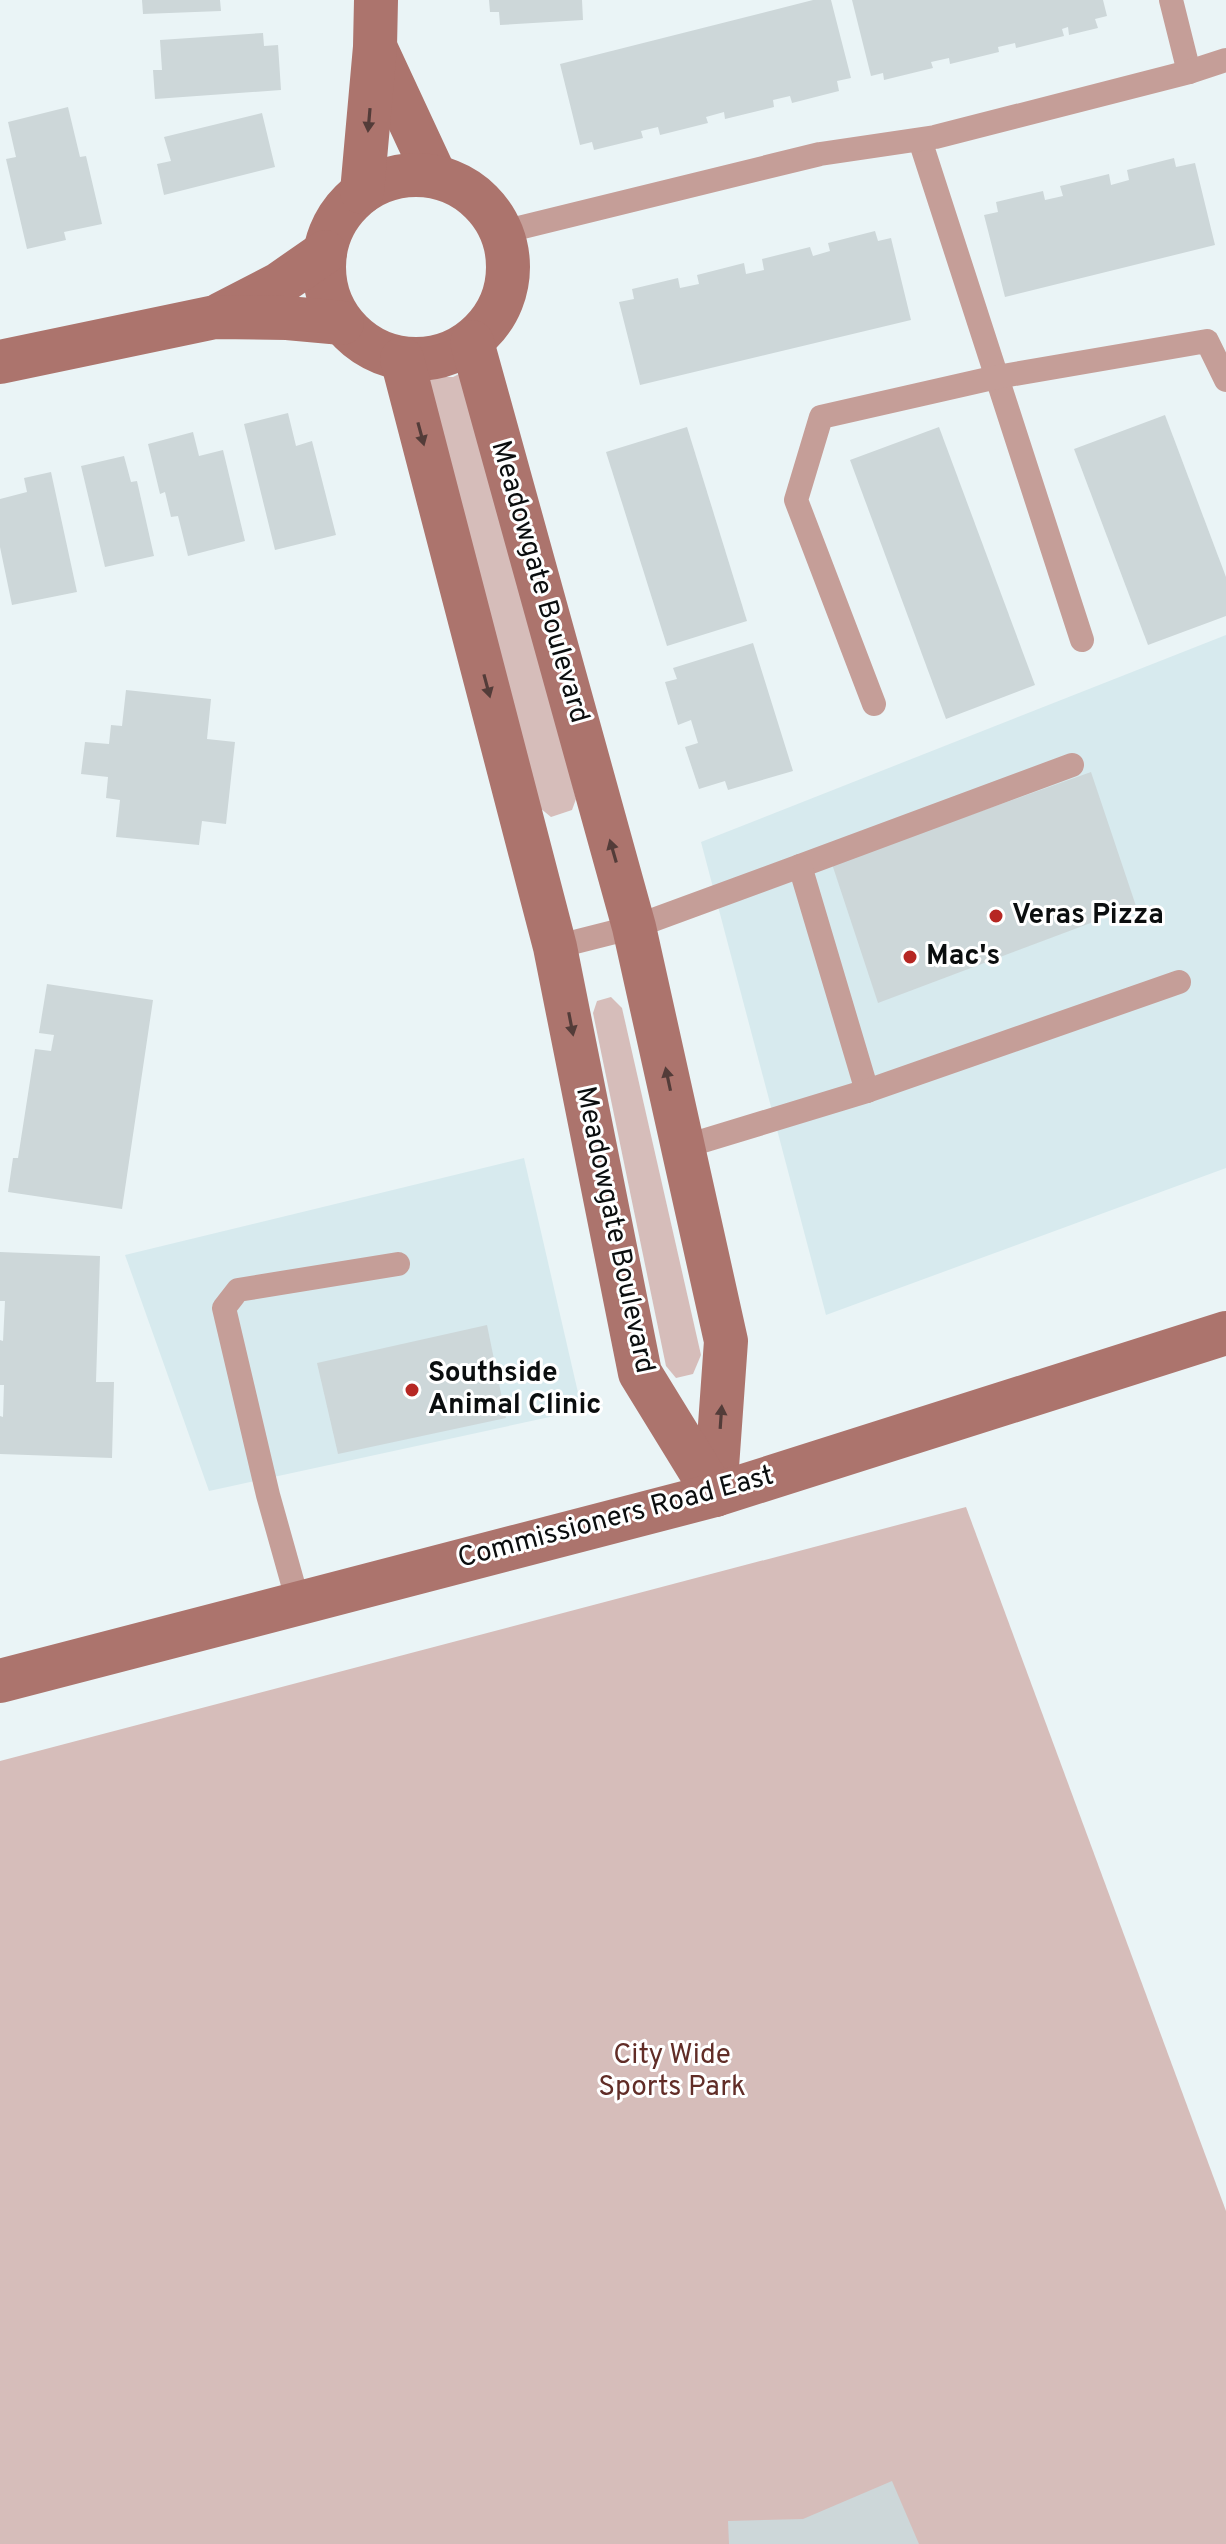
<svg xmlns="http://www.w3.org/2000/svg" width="1226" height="2544" viewBox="0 0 1226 2544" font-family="Overpass,sans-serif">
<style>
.built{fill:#d7eaee}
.green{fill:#d6bdba}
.building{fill:#cdd7d9}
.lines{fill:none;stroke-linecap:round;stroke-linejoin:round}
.lane{stroke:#c59e98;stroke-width:24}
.secondary{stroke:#ac746d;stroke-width:44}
.oneway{fill:#533c39}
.poi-dot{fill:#b62723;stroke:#fff;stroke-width:3}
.labels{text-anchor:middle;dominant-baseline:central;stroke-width:6;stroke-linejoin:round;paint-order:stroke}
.street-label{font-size:28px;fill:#0b0e0f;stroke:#fff}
.poi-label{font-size:28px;font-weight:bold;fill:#0b0e0f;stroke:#fff;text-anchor:start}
.park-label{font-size:28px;fill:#612d27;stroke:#fff}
</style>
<rect width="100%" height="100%" fill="#eaf4f6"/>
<g class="built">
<path d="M1226,635v533l-400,147 -125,-473z"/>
<path d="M524,1158l58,252 -373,81 -84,-236z"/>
</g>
<g class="green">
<path d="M467,370l109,429 -4,11 -21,7 -11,-9 -114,-431h27z"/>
<path d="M611,997l11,11 79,347 -8,19 -17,4 -10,-12 -73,-353 4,-12z"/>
<path d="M966,1507l260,704v333h-1226v-783z"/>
</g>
<g class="building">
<path d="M142,0h78l1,11 -78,3z"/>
<path d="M489,0h93l1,20 -83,5 -1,-13h-9z"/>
<path d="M813,0h18l20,78 -14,3 2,10 -47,12 -2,-7 -17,4 1,7 -49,12 -1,-7 -18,5 2,6 -48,12 -2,-8 -17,4 2,7 -49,12 -2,-8 -12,3 -20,-81z"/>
<path d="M852,0h251l4,16 -12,3 3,9 -29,7 -1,-8 -6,2 2,7 -48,12 -1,-5 -17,4 1,5 -49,12 -1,-6 -18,4 2,6 -49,12 -1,-7 -12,3z"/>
<path d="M263,33l1,13 14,-1 3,45 -126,9 -2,-29h9l-2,-30z"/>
<path d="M68,107l12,50 6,-1 16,68 -38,8 2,8 -39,9 -21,-90 10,-2 -8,-35z"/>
<path d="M262,113l13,54 -111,28 -7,-31 14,-3 -7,-24z"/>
<path d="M1174,158l2,9 19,-4 20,82 -210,52 -21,-82 14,-3 -2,-10 47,-11 2,9 18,-4 -3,-10 49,-12 2,11 18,-5 -2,-10z"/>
<path d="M875,231l3,10 13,-3 20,82 -271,65 -21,-83 15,-3 -2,-10 46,-11 2,10 19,-4 -2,-9 47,-12 2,11 18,-4 -2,-11 48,-12 3,9 17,-5 -2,-8z"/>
<path d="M288,413l8,33 16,-5 24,94 -61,15 -31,-126z"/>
<path d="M1165,415l61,162v39l-78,29 -74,-196z"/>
<path d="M687,427l60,194 -80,25 -61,-194z"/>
<path d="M939,427l96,258 -89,34 -96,-259z"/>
<path d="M193,432l6,24 24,-6 22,91 -57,15 -10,-40 -7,1 -6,-25 -5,2 -12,-50z"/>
<path d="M124,456l7,26 6,-1 17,75 -49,11 -24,-101z"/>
<path d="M51,472l26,120 -65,13 -12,-58v-48l27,-7 -3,-14z"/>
<path d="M753,643l40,128 -65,19 -3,-9 -26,8 -14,-42 13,-4 -7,-23 -13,5 -13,-43 12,-3 -4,-11z"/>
<path d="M126,690l85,9 -4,40 28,3 -9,82 -24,-3 -3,24 -83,-8 4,-37 -14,-2 2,-21 -27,-3 4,-32 24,2 2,-19 11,1z"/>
<path d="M1091,772l45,134 -258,97 -46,-139z"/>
<path d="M47,984l106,16 -31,209 -114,-17 5,-34h5l17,-109 16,2 3,-16 -15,-2z"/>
<path d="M0,1252l100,4 -4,126h18l-2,76 -112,-4v-38l3,1 1,-32h-4v-45l3,1 2,-40h-5z"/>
<path d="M487,1325l19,93 -168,36 -21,-91z"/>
<path d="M892,2481l27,63h-190l-1,-23 75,-2z"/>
</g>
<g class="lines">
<g class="lane">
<path d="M1171,0l18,72"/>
<path d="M920,140l162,500"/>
<path d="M502,232l318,-78 115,-17 254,-65 37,-12"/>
<path d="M874,704l-78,-204 25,-83 176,-40 210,-36 19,39"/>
<path d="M800,866l272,-101"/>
<path d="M555,947l79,-20 166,-61 67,225"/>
<path d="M683,1147l184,-56 312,-109"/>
<path d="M298,1602l-30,-107 -44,-187 14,-18 160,-26"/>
</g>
<g class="secondary">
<path d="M376,49l59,127"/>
<circle cx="416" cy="267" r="92"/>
<path d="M362,192l13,-145 1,-47"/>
<path d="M221,314l58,-30 46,-32"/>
<path d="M472,342l162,585 92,414 -11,154"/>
<path d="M402,359l153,588 85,426 75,122"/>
<path d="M0,362l215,-45 72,1 55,5"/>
<path d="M0,1681l715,-186 511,-162"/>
</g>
</g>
<defs><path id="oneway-solid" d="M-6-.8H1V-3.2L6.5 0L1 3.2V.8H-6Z" transform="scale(2)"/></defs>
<g class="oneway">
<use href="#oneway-solid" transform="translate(369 120) rotate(95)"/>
<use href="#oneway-solid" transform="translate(421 434) rotate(75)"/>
<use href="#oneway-solid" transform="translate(487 686) rotate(75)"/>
<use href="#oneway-solid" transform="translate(613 851) rotate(-106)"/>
<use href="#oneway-solid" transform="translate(571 1024) rotate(79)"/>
<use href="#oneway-solid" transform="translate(668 1079) rotate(-102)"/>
<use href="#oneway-solid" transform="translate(721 1417) rotate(-86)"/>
</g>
<g class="poi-dot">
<circle cx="996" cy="916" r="8"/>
<circle cx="910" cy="957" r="8"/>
<circle cx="412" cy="1390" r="8"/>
</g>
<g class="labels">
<g class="street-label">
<text transform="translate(539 582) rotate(74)">Meadowgate Boulevard</text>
<text transform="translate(614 1230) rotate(78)">Meadowgate Boulevard</text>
<text transform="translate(616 1518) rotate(-15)">Commissioners Road East</text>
</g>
<g class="poi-label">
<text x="1012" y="916">Veras Pizza</text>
<text x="926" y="957">Mac's</text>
<text x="428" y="1374">Southside<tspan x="428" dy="32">Animal Clinic</tspan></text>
</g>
<g class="park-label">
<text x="672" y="2056">City Wide<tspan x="672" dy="32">Sports Park</tspan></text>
</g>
</g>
</svg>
